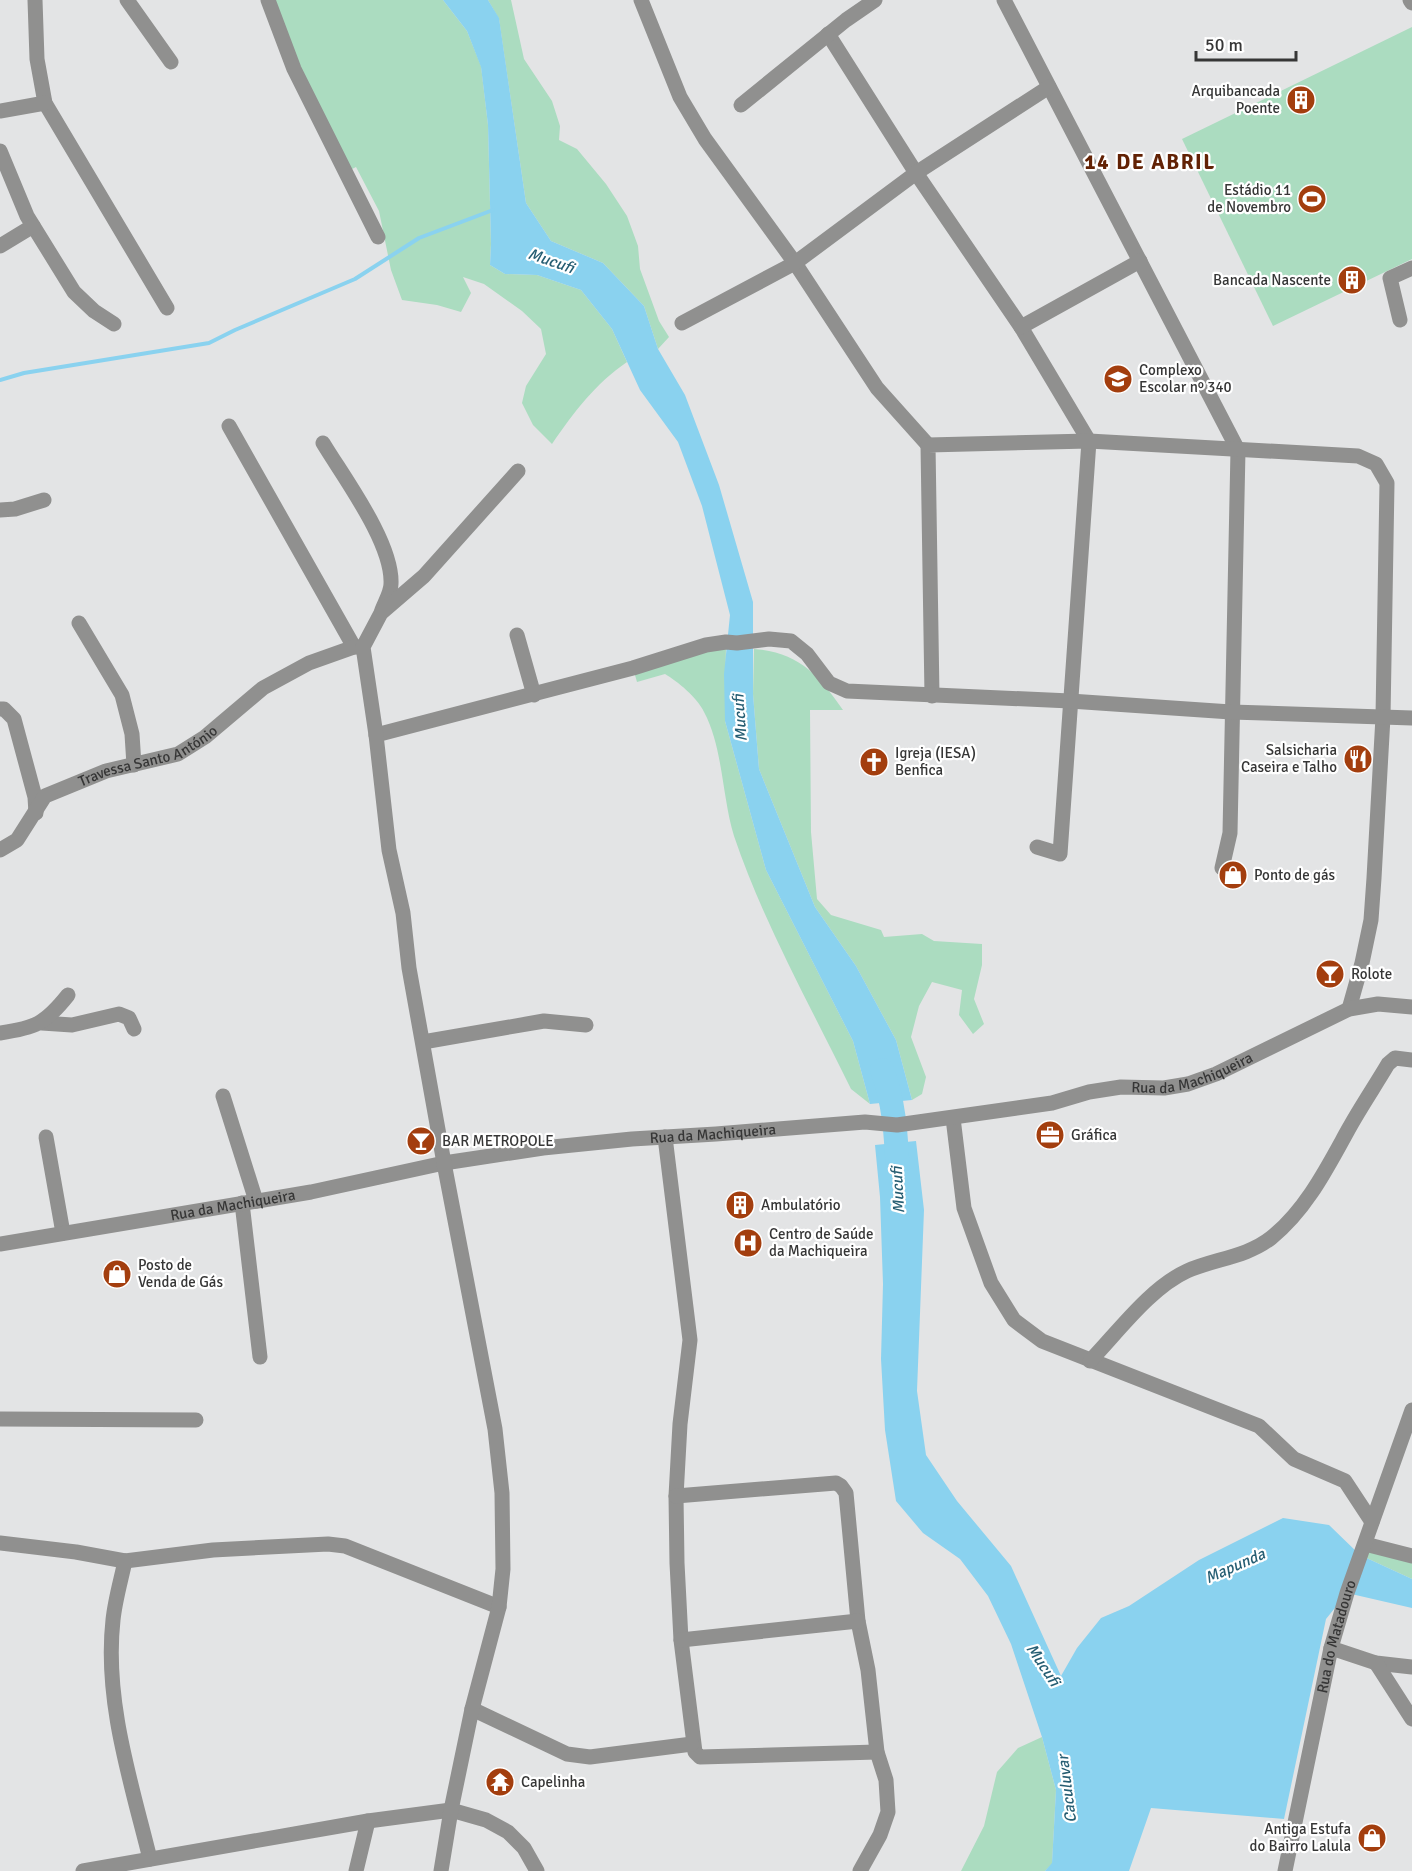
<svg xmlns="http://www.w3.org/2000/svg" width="1412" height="1871" viewBox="0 0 1412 1871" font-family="Signika,sans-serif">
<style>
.green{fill:#abdcc0}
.water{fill:#8ad2ef}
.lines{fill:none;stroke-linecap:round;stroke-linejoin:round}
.stream{stroke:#8ad2ef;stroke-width:4}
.river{stroke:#8ad2ef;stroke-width:24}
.minor{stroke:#90908f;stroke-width:15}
.labels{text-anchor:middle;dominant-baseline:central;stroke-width:4.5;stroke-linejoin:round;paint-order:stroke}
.poi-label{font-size:15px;fill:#363636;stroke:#fff;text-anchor:start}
.street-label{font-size:15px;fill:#363636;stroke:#fff}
.water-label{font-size:16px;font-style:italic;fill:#255d72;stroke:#fff}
.district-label{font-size:21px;font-weight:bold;letter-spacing:1.5px;fill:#622205;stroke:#fff}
</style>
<rect width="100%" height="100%" fill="#e3e4e5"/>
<g class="green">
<path d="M268,0h175l24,31 14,35 7,59 3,119 -1,21 15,9 32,1 44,15 31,39 15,33c-32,22 -53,50 -75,82l-19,-19 -11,-22 4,-17 20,-32 -5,-25 -19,-18 -38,-27 -21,-7 8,16 -10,19 -24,-7 -35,-5 -11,-30 -12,-59 -23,-44 -6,3z"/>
<path d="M488,0h23l13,59 28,42 8,25 -1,14 18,9 29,35 21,32 11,30 2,23 19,52 10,16 -11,12 -14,-43 -41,-43 -52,-22 -25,-38 -27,-184z"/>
<path d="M1412,27v232l-139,67 -91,-187z"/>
<path d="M726,642l-1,79 41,149 87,171 17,63 -19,-15c-40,-82 -88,-167 -117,-253 -12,-39 -11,-89 -30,-124 -6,-14 -27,-31 -39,-38l-28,8 -4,-14z"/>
<path d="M754,649c44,3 65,26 89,61h-33l1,122 6,67 14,16 50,15 3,7 38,-3 12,7 48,3v21l-8,34 10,25 -11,10 -14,-19 3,-25 -30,-8 -13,24 -8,31 15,40 -4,17 -10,6 -16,-60 -40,-74 -41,-59 -56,-138 -6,-75z"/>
<path d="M1365,1544l47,12v23l-52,-24z"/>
<path d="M1042,1737l14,53 -4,74 -7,7h-84l23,-45 13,-54 21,-24z"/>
</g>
<g class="water">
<path d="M443,0h45l11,18 27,185 25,38 52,22 41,43 14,43 27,46 34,90 34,117v92l6,75 56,138 41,59 40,74 16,60 -42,4 -17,-63 -87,-171 -41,-149 -1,-47 6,-59 -28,-109 -24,-64 -38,-52 -28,-61 -31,-39 -44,-15 -32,-1 -15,-9 1,-21 -3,-119 -7,-58 -14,-36z"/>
<path d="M916,1141l8,69 -7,181 9,64 31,46 54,65 50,110 16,-28 24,-30 28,-12 70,-46 84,-42 46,7 31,30 52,24v29l-65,-15 -21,26 -42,200 -133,-11 -22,63h-84l7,-8 4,-73 -14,-53 -31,-93 -23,-48 -28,-37 -37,-26 -27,-32 -11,-71 -4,-71 2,-75 -3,-87 -5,-52z"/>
</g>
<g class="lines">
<path class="stream" d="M0,380l24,-7 185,-30 26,-13 120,-51 64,-41 74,-28"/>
<path class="river" d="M882,1070c13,34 14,68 16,104"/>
<g class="minor">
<path d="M35,0l2,59 8,44 122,205"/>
<path d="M127,0l44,62"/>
<path d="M268,0l26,69 84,168"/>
<path d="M641,0l39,97 25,42 90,124 82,125 51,57"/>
<path d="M1004,0l234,450 -8,383 -8,35"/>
<path d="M1410,0l2,3"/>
<path d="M828,34l88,139 105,154 68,114 -29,413 -23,-7"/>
<path d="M741,105l105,-85 29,-20"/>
<path d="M0,111l45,-8"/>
<path d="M0,151l27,65 47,76 20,19 20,13"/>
<path d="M0,246l33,-20"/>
<path d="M1400,320l-10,-42 22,-10"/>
<path d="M682,323l113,-60 121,-90 133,-86"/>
<path d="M1021,327l119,-66"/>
<path d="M229,426l125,221"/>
<path d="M323,443c21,35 70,100 68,141 0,8 -6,18 -9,26"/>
<path d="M0,510l15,-1 29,-9"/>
<path d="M79,623l43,72 10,39 2,31"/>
<path d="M517,635l17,60"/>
<path d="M932,696l-4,-251 161,-4 269,15 18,8 11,19 -4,234 -9,161 -3,42 -9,43 -13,46"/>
<path d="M0,709h4l10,10 21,78 1,16"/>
<path d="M376,735l257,-67 73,-23 20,-3 11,1 32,-4 22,2 16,13 22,29 18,8 223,10 161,11 181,6"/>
<path id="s1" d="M0,850l17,-10 28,-44 61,-25 72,-17 27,-17 58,-49 46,-25 45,-16h9"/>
<path d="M42,1023l30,2 47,-11 10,4 5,11"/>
<path d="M0,1033c35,-5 45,-9 68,-38"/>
<path d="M423,1042l121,-21 42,4"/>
<path d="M223,1096l33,105"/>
<path d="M953,1118l11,90 27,75 23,37 28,21 217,85 35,33 51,22 27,41"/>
<path d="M46,1137l17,96"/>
<path d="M665,1137l25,203 -10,84 -4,72 1,67 4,77 14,112 5,5 177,-5"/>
<path d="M242,1203l18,154"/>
<path id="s2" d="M0,1244l311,-52 133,-29 99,-15 89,-9 84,-5 149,-12 32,3 155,-22 37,-11 32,-5 43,1 24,-4 28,-10 133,-65 29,-5 34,3"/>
<path d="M1090,1361c28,-29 60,-73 97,-90 27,-12 60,-14 84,-33 35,-28 56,-70 77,-108 12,-22 27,-44 40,-66l7,-6 17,2"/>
<path d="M0,1419l196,1"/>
<path d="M676,1496l160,-13 5,3 5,7 12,128 10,49 9,82 9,28 2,32 -8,23 -20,36"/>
<path d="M0,1543l76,9 49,9 88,-11 115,-6 17,2 154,61"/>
<path d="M1365,1544l47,12"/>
<path d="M125,1561c-4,19 -10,39 -12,59 -9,80 18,162 37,239"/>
<path d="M681,1640l177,-19"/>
<path d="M1331,1648l45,15 36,4"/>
<path d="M1376,1663l36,56"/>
<path d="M472,1709l95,45 23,3 102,-13"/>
<path d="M83,1871l285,-50 83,-11 35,10 22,12 16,16 13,23"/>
<path d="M356,1871l12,-50"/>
<path d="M441,1871l10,-61 21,-101 27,-102 4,-38 -1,-76 -7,-64 -51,-266 -35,-195 -6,-55 -14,-63 -13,-115 -13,-88 18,-34 43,-37 94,-105"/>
<path id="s3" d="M1285,1871l46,-223 16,-55 65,-183"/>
</g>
</g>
<defs>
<g id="building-disc" transform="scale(1.5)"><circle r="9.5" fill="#a33e0e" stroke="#fff"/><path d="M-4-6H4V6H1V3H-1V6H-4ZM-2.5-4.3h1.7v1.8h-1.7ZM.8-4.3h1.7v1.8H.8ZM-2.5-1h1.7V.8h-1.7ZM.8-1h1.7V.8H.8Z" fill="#fff"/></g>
<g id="stadium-disc" transform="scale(1.5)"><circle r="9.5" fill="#a33e0e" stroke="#fff"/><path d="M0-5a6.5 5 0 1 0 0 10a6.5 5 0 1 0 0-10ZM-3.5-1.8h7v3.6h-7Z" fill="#fff"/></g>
<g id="school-disc" transform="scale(1.5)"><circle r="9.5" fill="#a33e0e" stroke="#fff"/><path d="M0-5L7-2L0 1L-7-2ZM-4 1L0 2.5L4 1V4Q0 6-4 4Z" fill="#fff"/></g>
<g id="restaurant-disc" transform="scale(1.5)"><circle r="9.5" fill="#a33e0e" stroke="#fff"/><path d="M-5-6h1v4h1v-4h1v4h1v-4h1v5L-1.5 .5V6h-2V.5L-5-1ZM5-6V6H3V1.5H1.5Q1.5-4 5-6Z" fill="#fff"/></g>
<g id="church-disc" transform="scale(1.5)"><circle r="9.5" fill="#a33e0e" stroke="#fff"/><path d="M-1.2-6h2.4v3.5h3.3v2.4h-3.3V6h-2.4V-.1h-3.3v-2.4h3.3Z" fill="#fff"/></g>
<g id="shop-disc" transform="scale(1.5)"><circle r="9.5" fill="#a33e0e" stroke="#fff"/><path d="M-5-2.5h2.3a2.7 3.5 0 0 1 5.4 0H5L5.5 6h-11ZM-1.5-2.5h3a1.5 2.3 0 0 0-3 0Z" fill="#fff"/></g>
<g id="bar-disc" transform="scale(1.5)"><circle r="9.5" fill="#a33e0e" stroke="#fff"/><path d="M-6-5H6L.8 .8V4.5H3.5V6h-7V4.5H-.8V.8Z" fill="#fff"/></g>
<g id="office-disc" transform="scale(1.5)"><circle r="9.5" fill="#a33e0e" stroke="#fff"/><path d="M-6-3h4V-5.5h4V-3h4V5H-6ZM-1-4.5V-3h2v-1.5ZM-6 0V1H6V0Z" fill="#fff"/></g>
<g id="hospital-disc" transform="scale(1.5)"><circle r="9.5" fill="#a33e0e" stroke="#fff"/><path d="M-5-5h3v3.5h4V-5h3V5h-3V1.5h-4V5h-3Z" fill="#fff"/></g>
<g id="temple-disc" transform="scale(1.5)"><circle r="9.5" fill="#a33e0e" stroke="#fff"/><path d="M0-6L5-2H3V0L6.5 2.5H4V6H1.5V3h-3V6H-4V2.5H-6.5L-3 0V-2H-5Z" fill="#fff"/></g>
</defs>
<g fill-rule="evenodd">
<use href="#building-disc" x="1301" y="100"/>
<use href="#stadium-disc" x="1312" y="199"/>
<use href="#building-disc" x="1352" y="280"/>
<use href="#school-disc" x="1118" y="379"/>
<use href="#restaurant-disc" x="1358" y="759"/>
<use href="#church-disc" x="874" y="762"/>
<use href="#shop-disc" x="1233" y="875"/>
<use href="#bar-disc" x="1330" y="974"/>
<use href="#office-disc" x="1050" y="1135"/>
<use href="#bar-disc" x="421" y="1141"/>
<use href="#building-disc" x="740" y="1205"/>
<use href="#hospital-disc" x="748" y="1243"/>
<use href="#shop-disc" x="117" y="1274"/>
<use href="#temple-disc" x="500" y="1782"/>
<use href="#shop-disc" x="1372" y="1838"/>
</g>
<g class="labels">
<g class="poi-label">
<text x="1280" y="91" text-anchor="end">Arquibancada<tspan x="1280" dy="17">Poente</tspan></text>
<text x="1291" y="190" text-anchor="end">Estádio 11<tspan x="1291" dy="17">de Novembro</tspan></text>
<text x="1331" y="280" text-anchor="end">Bancada Nascente</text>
<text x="1139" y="370">Complexo<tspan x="1139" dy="17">Escolar nº 340</tspan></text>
<text x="1337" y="750" text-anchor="end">Salsicharia<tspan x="1337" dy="17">Caseira e Talho</tspan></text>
<text x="895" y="753">Igreja (IESA)<tspan x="895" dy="17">Benfica</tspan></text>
<text x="1254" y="875">Ponto de gás</text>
<text x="1351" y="974">Rolote</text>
<text x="1071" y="1135">Gráfica</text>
<text x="442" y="1141">BAR METROPOLE</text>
<text x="761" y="1205">Ambulatório</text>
<text x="769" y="1234">Centro de Saúde<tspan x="769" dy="17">da Machiqueira</tspan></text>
<text x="138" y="1265">Posto de<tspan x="138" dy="17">Venda de Gás</tspan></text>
<text x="521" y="1782">Capelinha</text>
<text x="1351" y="1829" text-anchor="end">Antiga Estufa<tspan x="1351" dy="17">do Bairro Lalula</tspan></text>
</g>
<g class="street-label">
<text stroke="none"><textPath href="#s1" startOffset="183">Travessa Santo António</textPath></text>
<text stroke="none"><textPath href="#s2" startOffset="1208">Rua da Machiqueira</textPath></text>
<text stroke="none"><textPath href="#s2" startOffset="722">Rua da Machiqueira</textPath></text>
<text stroke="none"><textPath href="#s2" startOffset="236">Rua da Machiqueira</textPath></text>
<text stroke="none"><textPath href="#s3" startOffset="240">Rua do Matadouro</textPath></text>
</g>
<g class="water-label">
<text transform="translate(551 261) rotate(19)">Mucufi</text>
<text transform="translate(740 718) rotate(-94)">Mucufi</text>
<text transform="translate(898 1190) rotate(-93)">Mucufi</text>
<text transform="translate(1235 1566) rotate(-24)">Mapunda</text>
<text transform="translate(1043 1665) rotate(56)">Mucufi</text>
<text transform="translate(1067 1789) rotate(-97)">Caculuvar</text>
</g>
<g class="district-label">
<text x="1150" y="162">14 DE ABRIL</text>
</g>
</g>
<path d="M1196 51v9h100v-9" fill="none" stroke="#363636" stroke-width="3"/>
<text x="1205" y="51" font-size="18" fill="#363636" stroke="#ffffff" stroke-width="4.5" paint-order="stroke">50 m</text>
</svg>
